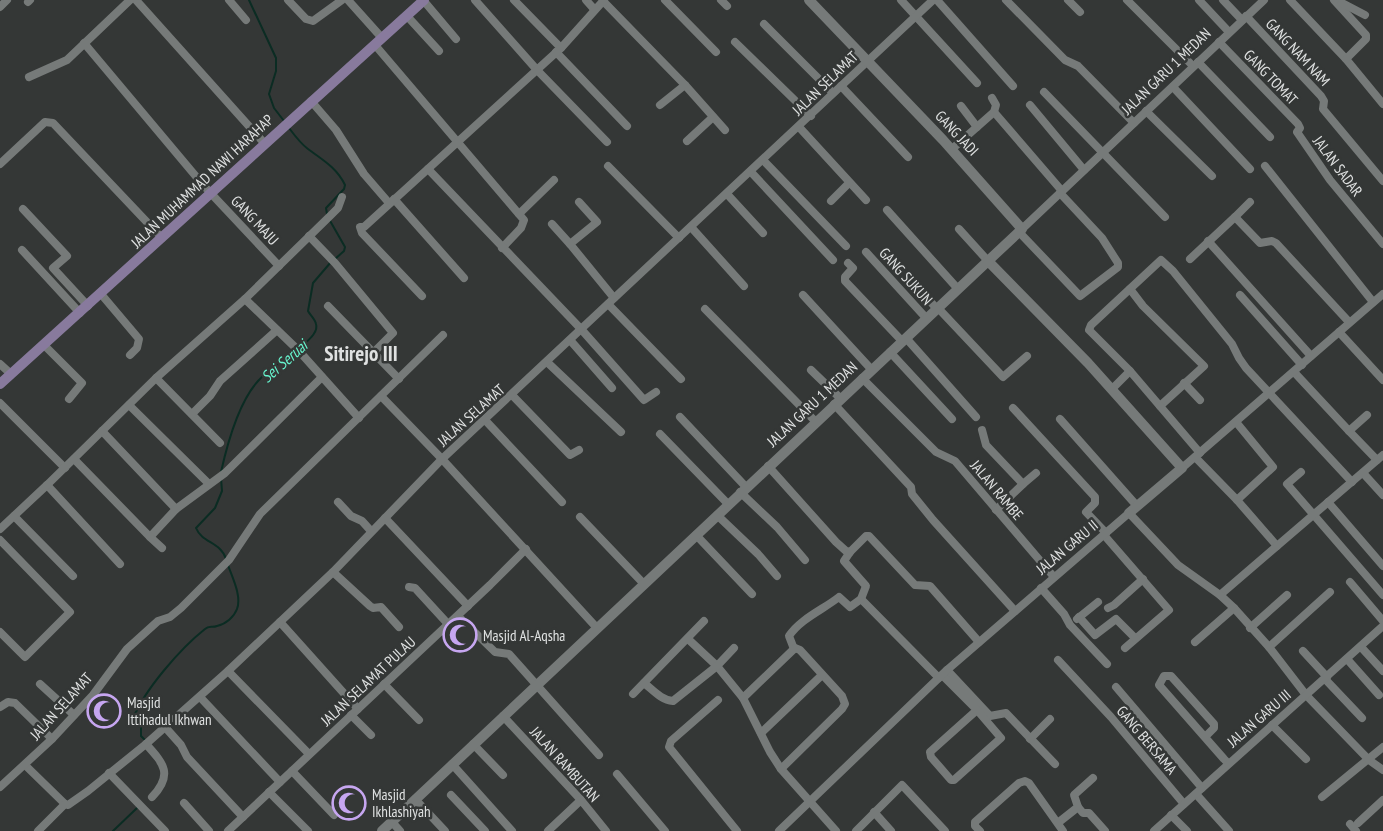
<svg xmlns="http://www.w3.org/2000/svg" width="1383" height="831" viewBox="0 0 1383 831" font-family="'PT Sans Narrow',sans-serif">
<style>
.lines{fill:none;stroke-linecap:round;stroke-linejoin:round}
.stream{stroke:#0b2c23;stroke-width:2}
.minor{stroke:#767a79;stroke-width:8}
.tertiary{stroke:#767a79;stroke-width:10}
.secondary{stroke:#887a9d;stroke-width:10}
.labels{text-anchor:middle;dominant-baseline:central;stroke-width:5;stroke-linejoin:round;paint-order:stroke}
.street-label{font-size:15px;fill:#dfe1e1;stroke:#343736}
.poi-label{font-size:15px;fill:#dfe1e1;stroke:#343736;text-anchor:start}
.water-label{font-size:16px;font-style:italic;fill:#67f5ce;stroke:#343736}
.district-label{font-size:21px;font-weight:bold;fill:#dfe1e1;stroke:#343736}
</style>
<rect width="100%" height="100%" fill="#343736"/>
<g class="lines">
<g class="stream">
<path d="M249,0l27,58v13l-7,23 5,14 10,13"/>
<path d="M289,128c6,8 12,16 19,21 15,11 29,19 37,36l-1,4 -18,19 1,6"/>
<path d="M329,219l16,28 -1,4 -9,8"/>
<path d="M300,348c6,-6 19,-15 16,-24 -1,-5 -6,-9 -8,-13l5,-28 18,-21"/>
<path d="M221,472c6,-27 18,-70 37,-91 11,-12 25,-20 37,-30"/>
<path d="M221,478l1,13 -7,17 -19,20c6,15 25,14 30,31"/>
<path d="M146,741l-5,-5v-9l-8,-8c11,-29 48,-71 72,-90 4,-4 7,-1 12,-3 9,-2 17,-9 20,-17 5,-13 -5,-32 -9,-44"/>
<path d="M113,831l24,-23"/>
</g>
<g class="minor">
<path d="M136,0l129,144"/>
<path d="M229,0l17,20"/>
<path d="M288,0l18,19 7,2 29,-21"/>
<path d="M348,0l34,38"/>
<path d="M423,0l33,39"/>
<path d="M475,0l62,70 70,72"/>
<path d="M514,0l47,48"/>
<path d="M586,0l8,9"/>
<path d="M665,0l51,52"/>
<path d="M721,0l6,6"/>
<path d="M901,0l76,83"/>
<path d="M937,0l76,86"/>
<path d="M1006,0l59,60 13,6 56,57"/>
<path d="M1068,0l12,12"/>
<path d="M1127,0l66,66"/>
<path d="M1199,0l30,32"/>
<path d="M1223,0l19,20"/>
<path d="M1290,0l56,59 37,45"/>
<path d="M1334,0l32,35v4l-20,20"/>
<path d="M603,1l82,84 40,45"/>
<path d="M28,2l2,-2"/>
<path d="M1342,3l23,12"/>
<path d="M0,7l7,-7"/>
<path d="M407,16l32,35"/>
<path d="M1246,16l75,80 3,5 -1,8 60,72"/>
<path d="M764,24l69,69"/>
<path d="M735,42l76,74"/>
<path d="M1219,42l79,82 2,4 -3,4 33,48 53,64"/>
<path d="M84,43l120,143 75,80"/>
<path d="M375,45l149,175 -3,8 -19,20"/>
<path d="M556,52l71,74"/>
<path d="M1198,62l72,75"/>
<path d="M29,77l38,-17 63,-60"/>
<path d="M841,86l67,71"/>
<path d="M1173,87l77,82"/>
<path d="M1044,92l121,125"/>
<path d="M311,101l25,29 28,44 25,29"/>
<path d="M660,105l25,-20"/>
<path d="M1030,105l54,65"/>
<path d="M961,106l16,21"/>
<path d="M1146,111l66,65"/>
<path d="M994,112l68,79"/>
<path d="M799,127l67,73"/>
<path d="M687,141l26,-24"/>
<path d="M952,149l42,-37 2,-7 -4,-7"/>
<path d="M763,160l83,86"/>
<path d="M0,164l45,-42 8,1 109,115"/>
<path d="M608,166l71,72"/>
<path d="M1265,166l108,136"/>
<path d="M428,169l153,160 63,71 12,-8"/>
<path d="M751,172l82,88"/>
<path d="M727,194l36,39"/>
<path d="M394,199l70,79"/>
<path d="M831,201l18,-18"/>
<path d="M579,202l18,20 -27,22 44,54"/>
<path d="M23,209l44,47 -14,12 35,38"/>
<path d="M887,210l71,79"/>
<path d="M519,214l35,-34"/>
<path d="M1235,217l15,-15"/>
<path d="M552,224l18,20"/>
<path d="M691,227l53,59"/>
<path d="M959,229l29,32"/>
<path d="M1022,229l242,-229"/>
<path d="M1019,232l61,64 38,-29v-4l-16,-25 -42,-45"/>
<path d="M309,236l26,27 58,70 -20,20"/>
<path d="M1208,241l103,115"/>
<path d="M22,250l58,63"/>
<path d="M866,252l61,67"/>
<path d="M1190,259l45,-42 25,26 12,-2 4,2 73,79"/>
<path d="M848,263l5,5 -8,9v4l57,60"/>
<path d="M912,281l25,28"/>
<path d="M1130,289l13,17 61,60 -44,40"/>
<path d="M101,294l38,45 -2,9 -7,7"/>
<path d="M803,295l68,74"/>
<path d="M1240,295l62,70"/>
<path d="M422,296l-60,-63 -2,-6h4l197,-179 43,-48"/>
<path d="M245,299l54,52 60,67"/>
<path d="M608,304l73,75"/>
<path d="M328,306l71,73"/>
<path d="M938,308l65,69 24,-21"/>
<path d="M705,309l110,112"/>
<path d="M1339,332l44,48"/>
<path d="M906,338l70,79"/>
<path d="M570,340l42,48"/>
<path d="M44,345l38,38 -13,16"/>
<path d="M890,352l62,67"/>
<path d="M547,362l74,70"/>
<path d="M0,364l11,10"/>
<path d="M811,370l29,28"/>
<path d="M1294,372l55,59"/>
<path d="M156,378l64,65"/>
<path d="M862,378l74,74 19,9 99,116"/>
<path d="M1184,383l16,17"/>
<path d="M1112,389l18,-18"/>
<path d="M512,395l58,60 9,-5"/>
<path d="M381,396l61,63 155,169"/>
<path d="M0,403l65,65"/>
<path d="M834,404l77,83 1,7 21,26 82,91"/>
<path d="M129,405l80,79"/>
<path d="M1013,408l82,89v6l-9,9 20,21"/>
<path d="M192,414l18,-18 10,-15 57,-51"/>
<path d="M1367,415l-18,16 28,29"/>
<path d="M680,417l66,70"/>
<path d="M1060,419l77,87"/>
<path d="M485,420l77,82"/>
<path d="M1236,422l37,45 -36,33"/>
<path d="M982,430l4,15 37,39 -27,26"/>
<path d="M102,431l74,78"/>
<path d="M660,434l68,70"/>
<path d="M1200,453l-70,-82 -41,-41 2,-5 70,-65 12,11 59,73 7,14 7,10 106,114"/>
<path d="M1195,457l42,43 40,46"/>
<path d="M74,459l76,78 26,-28 49,-36 97,-96"/>
<path d="M768,466l68,76 10,9 4,1"/>
<path d="M1182,468l201,-174"/>
<path d="M1301,472l-14,12 96,111"/>
<path d="M1363,473l20,22"/>
<path d="M1023,484l13,-11"/>
<path d="M47,485l73,79"/>
<path d="M740,492l37,35 28,33"/>
<path d="M338,502l13,14 11,5 9,10"/>
<path d="M1328,502l55,64"/>
<path d="M717,515l41,39 19,22"/>
<path d="M14,516l59,60"/>
<path d="M580,517l63,66"/>
<path d="M385,518l83,88"/>
<path d="M0,529l47,-44 109,-107 89,-79 86,-84 7,-7 4,-11"/>
<path d="M696,535l56,59"/>
<path d="M1104,535l65,75 -44,38"/>
<path d="M150,537l12,11"/>
<path d="M0,540l70,72 -45,45 -25,-25"/>
<path d="M333,572l37,34 3,2 8,-1 18,20"/>
<path d="M1350,582l33,39"/>
<path d="M409,587l6,1 33,36"/>
<path d="M1041,588l23,26 6,11 37,39"/>
<path d="M1220,595l163,-140"/>
<path d="M861,599l78,79"/>
<path d="M1108,608l6,-3 29,-26"/>
<path d="M458,616l37,36 14,2 90,101"/>
<path d="M1079,617l16,18 21,-16 19,19"/>
<path d="M1077,619l21,-17"/>
<path d="M280,622l78,87"/>
<path d="M1250,628l37,-33"/>
<path d="M688,639l29,27 26,32 27,54 11,17 55,62"/>
<path d="M1195,642l39,-34"/>
<path d="M1269,647l61,-55"/>
<path d="M1361,647l22,24"/>
<path d="M794,649l-5,-13c11,-17 35,-27 50,-39l11,10 11,-8 5,-13 -22,-25 6,-9 16,-16h3l46,49 15,1 49,56"/>
<path d="M1303,651l24,26"/>
<path d="M1347,659l32,36"/>
<path d="M1058,660l53,57 73,87"/>
<path d="M947,670l43,46 16,-3 49,51"/>
<path d="M228,671l81,83"/>
<path d="M942,675l35,35 24,28 -47,42h-3l-20,-23 -1,-5 47,-42"/>
<path d="M1325,679l37,39"/>
<path d="M644,683c9,7 17,17 29,18l44,-35 17,-18"/>
<path d="M40,684l34,31"/>
<path d="M384,684l35,36"/>
<path d="M1116,687l86,101"/>
<path d="M633,694l71,-73"/>
<path d="M200,697l80,85"/>
<path d="M743,698l52,-50 5,2 42,46 3,8 -3,5 -61,60"/>
<path d="M718,700l-47,41 -2,6 68,84"/>
<path d="M0,707l8,-5 7,1 37,36"/>
<path d="M351,715l20,20"/>
<path d="M503,716l78,84 25,31"/>
<path d="M1272,725l34,34"/>
<path d="M165,727l16,18 6,12 56,60"/>
<path d="M761,733l61,-58"/>
<path d="M1205,737l9,-9v-4l-43,-48h-7l-5,9 65,74 4,4"/>
<path d="M1030,739l20,-20"/>
<path d="M146,744c17,19 28,30 6,53"/>
<path d="M473,744l30,31"/>
<path d="M452,764l60,67"/>
<path d="M25,765l40,39 3,1 20,-14 58,-47 82,-73 105,-99 109,-113 491,-459"/>
<path d="M292,771l42,44"/>
<path d="M109,773l56,58"/>
<path d="M617,774l48,57"/>
<path d="M0,787l52,-48 41,-44 34,-46 31,-28 12,-4 11,-9 48,-48 31,-46 183,-179"/>
<path d="M269,792l39,39"/>
<path d="M1196,794l33,37"/>
<path d="M451,795l34,36"/>
<path d="M1322,797l61,-50"/>
<path d="M415,799l30,32"/>
<path d="M184,803l25,28"/>
<path d="M1078,807l5,6h6l16,18"/>
<path d="M874,812l17,19"/>
<path d="M1171,815l16,16"/>
<path d="M392,822l8,9"/>
<path d="M1059,822l19,-15 -4,-12 19,-17"/>
<path d="M1358,823l25,-23"/>
<path d="M1350,824l6,7"/>
<path d="M38,831l27,-27"/>
<path d="M228,831l262,-246 36,-36"/>
<path d="M548,831l33,-31"/>
<path d="M779,831l168,-161 182,-157 49,52 42,30 14,13 35,39 37,48 63,65 14,10"/>
<path d="M856,831l46,-46 43,46"/>
<path d="M980,831l-5,-5v-4l44,-39 6,-2 4,2 34,48"/>
<path d="M1154,831l229,-205"/>
</g>
<g class="tertiary">
<path d="M988,261l100,102 94,105 -53,45"/>
<path d="M382,831l640,-602 -79,-89 -134,-140"/>
</g>
<path class="secondary" d="M0,384l424,-384"/>
</g>
<defs>
<g id="mosque-ring" transform="scale(1.725)"><circle r="9.5" fill="#343736" stroke="#c6a6f0" stroke-width="1.5"/><path d="M3.5-4.9A6 6 0 1 0 3.5 4.9A5 5 0 1 1 3.5-4.9Z" fill="#c6a6f0"/></g>
</defs>
<g fill-rule="evenodd">
<use href="#mosque-ring" x="460" y="635"/>
<use href="#mosque-ring" x="104" y="711"/>
<use href="#mosque-ring" x="349" y="803"/>
</g>
<g class="labels">
<g class="street-label">
<text transform="translate(1298 52) rotate(47)">GANG NAM NAM</text>
<text transform="translate(1166 71) rotate(-44)">JALAN GARU 1 MEDAN</text>
<text transform="translate(1271 77) rotate(46)">GANG TOMAT</text>
<text transform="translate(825 83) rotate(-44)">JALAN SELAMAT</text>
<text transform="translate(957 133) rotate(47)">GANG JADI</text>
<text transform="translate(1338 166) rotate(53)">JALAN SADAR</text>
<text transform="translate(202 181) rotate(-43)">JALAN MUHAMMAD NAWI HARAHAP</text>
<text transform="translate(255 220) rotate(47)">GANG MAJU</text>
<text transform="translate(906 276) rotate(48)">GANG SUKUN</text>
<text transform="translate(812 404) rotate(-43)">JALAN GARU 1 MEDAN</text>
<text transform="translate(471 415) rotate(-42)">JALAN SELAMAT</text>
<text transform="translate(997 490) rotate(50)">JALAN RAMBE</text>
<text transform="translate(1067 547) rotate(-40)">JALAN GARU II</text>
<text transform="translate(368 681) rotate(-43)">JALAN SELAMAT PULAU</text>
<text transform="translate(61 706) rotate(-48)">JALAN SELAMAT</text>
<text transform="translate(1259 718) rotate(-41)">JALAN GARU III</text>
<text transform="translate(1147 740) rotate(50)">GANG BERSAMA</text>
<text transform="translate(565 764) rotate(48)">JALAN RAMBUTAN</text>
</g>
<g class="poi-label">
<text x="483" y="635">Masjid Al-Aqsha</text>
<text x="127" y="702">Masjid<tspan x="127" dy="17">Ittihadul Ikhwan</tspan></text>
<text x="372" y="794">Masjid<tspan x="372" dy="17">Ikhlashiyah</tspan></text>
</g>
<g class="water-label">
<text transform="translate(284 361) rotate(-41)">Sei Seruai</text>
</g>
<g class="district-label">
<text x="361" y="353">Sitirejo III</text>
</g>
</g>
</svg>
